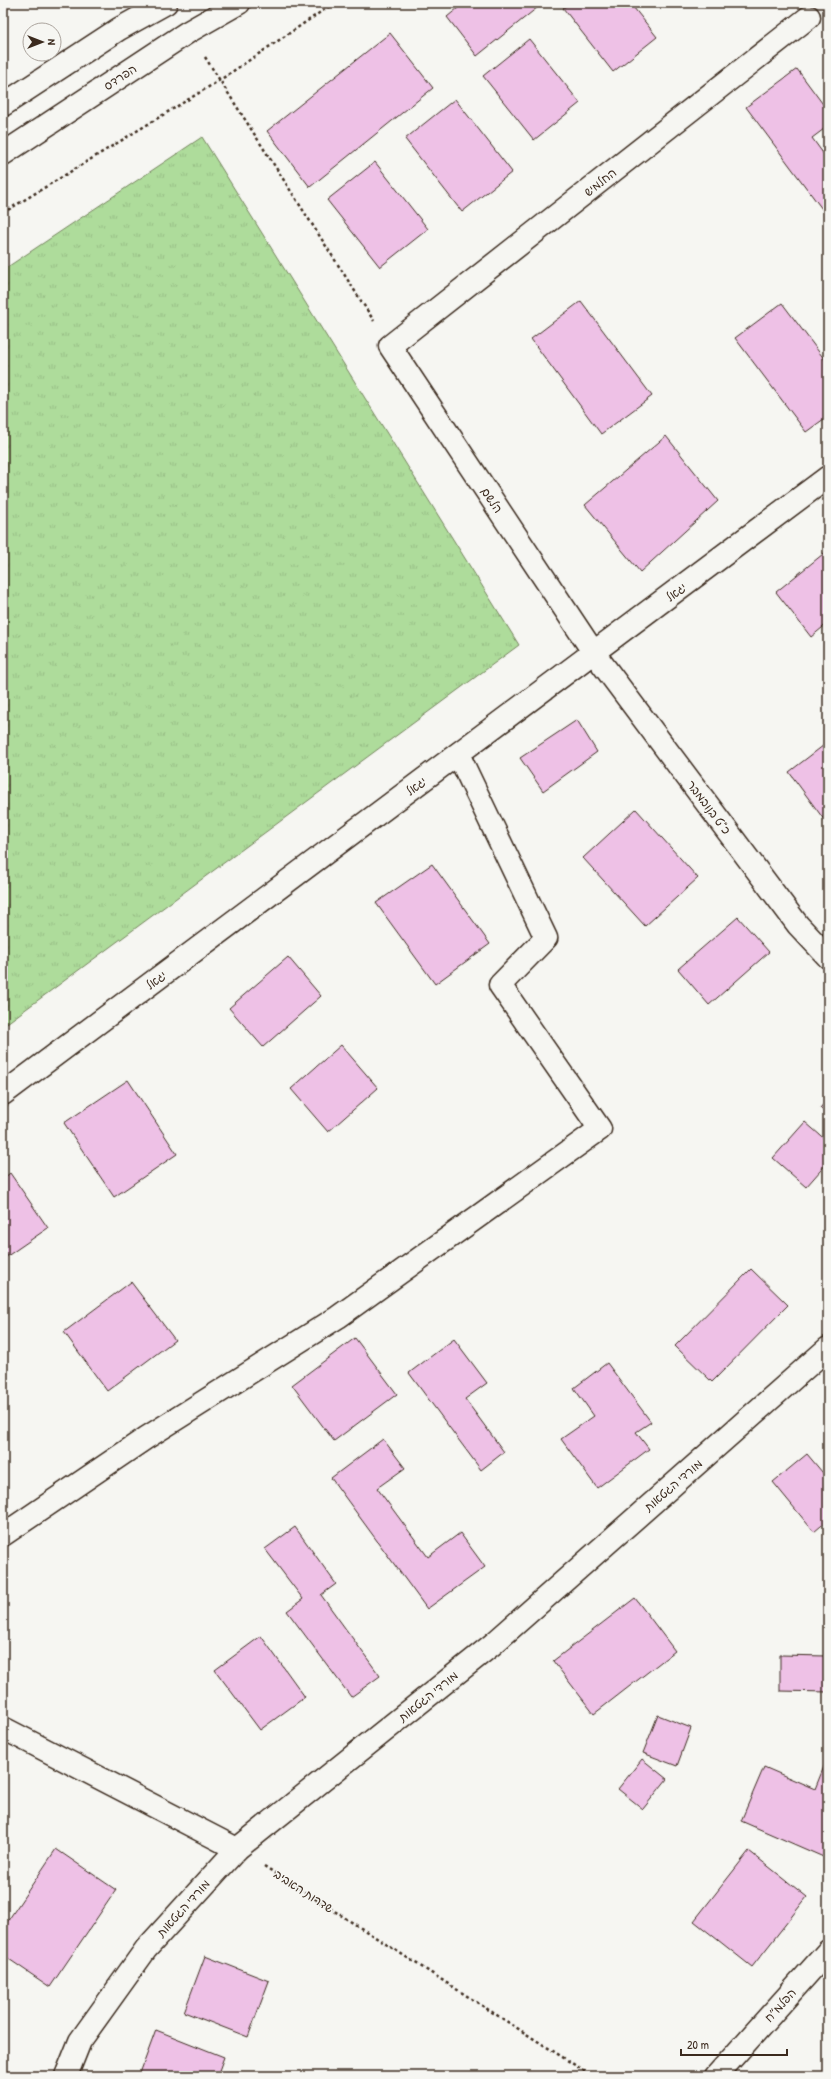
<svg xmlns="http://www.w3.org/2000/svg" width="831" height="2079" viewBox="0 0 831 2079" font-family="'Patrick Hand','Playpen Sans Hebrew',sans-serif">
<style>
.grass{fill:url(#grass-tufts);stroke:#74835c}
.building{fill:#eec1e6;stroke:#3b2a1e}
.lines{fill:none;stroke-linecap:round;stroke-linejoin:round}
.minor-casing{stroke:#3b2a1e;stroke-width:25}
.secondary-casing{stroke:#3b2a1e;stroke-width:25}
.path{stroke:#3b2a1e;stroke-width:2.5;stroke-dasharray:3 3;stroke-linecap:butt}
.minor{stroke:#f6f6f2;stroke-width:22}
.secondary{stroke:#f6f6f2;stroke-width:22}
.labels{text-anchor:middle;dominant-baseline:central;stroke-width:3;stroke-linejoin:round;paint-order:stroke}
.street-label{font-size:12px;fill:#3b2a1e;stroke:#f6f6f2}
</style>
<defs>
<pattern id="grass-tufts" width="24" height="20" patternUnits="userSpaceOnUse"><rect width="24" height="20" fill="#aedc9b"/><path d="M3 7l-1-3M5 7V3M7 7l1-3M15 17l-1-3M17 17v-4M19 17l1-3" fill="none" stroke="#97bd85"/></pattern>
</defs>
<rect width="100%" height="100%" fill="#f6f6f2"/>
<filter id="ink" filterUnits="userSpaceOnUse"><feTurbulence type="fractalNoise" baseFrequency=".025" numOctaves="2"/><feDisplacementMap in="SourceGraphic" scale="8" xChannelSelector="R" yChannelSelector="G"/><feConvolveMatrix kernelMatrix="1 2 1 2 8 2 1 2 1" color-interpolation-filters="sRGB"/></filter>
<g filter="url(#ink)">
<path class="grass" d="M202,137l317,508 -516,381v-756z"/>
<g class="building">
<path d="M464,3h79l-66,53 -30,-39z"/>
<path d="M570,3h60l27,34 -44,35 -50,-64z"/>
<path d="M390,33l43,55 -123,99 -43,-56z"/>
<path d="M529,39l51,64 -46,37 -51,-64z"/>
<path d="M797,69l31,42v15l-16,12 16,22v57l-82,-110z"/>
<path d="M455,99l57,73 -50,40 -57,-73z"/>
<path d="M375,162l53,67 -48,38 -53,-67z"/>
<path d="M581,301l71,95 -51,38 -70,-95z"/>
<path d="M782,303l46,61v52l-22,16 -71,-94z"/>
<path d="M666,436l52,65 -78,71 -55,-67z"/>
<path d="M828,550v73l-17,14 -35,-45z"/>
<path d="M577,720l20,32 -54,39 -23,-33z"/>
<path d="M828,742v83l-39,-53z"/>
<path d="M636,809l62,69 -53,48 -62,-68z"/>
<path d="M432,864l58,80 -55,40 -59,-81z"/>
<path d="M738,917l31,35 -60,53 -31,-36z"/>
<path d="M288,957l33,39 -58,51 -34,-39z"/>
<path d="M341,1045l37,43 -50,44 -37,-43z"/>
<path d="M128,1080l49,74 -63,43 -50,-74z"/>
<path d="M828,1099v16l-8,-7z"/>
<path d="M805,1122l23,20v20l-22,25 -33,-29z"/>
<path d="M10,1173l38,55 -45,31v-80z"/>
<path d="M751,1269l37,36 -76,77 -37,-36z"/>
<path d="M131,1282l44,58 -68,51 -43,-59z"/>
<path d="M355,1338l42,56 -63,47 -42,-56z"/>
<path d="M454,1339l33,44 -22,16 39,53 -23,18 -72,-97z"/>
<path d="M607,1363l44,59 -15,10 13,17 -52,39 -36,-49 33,-23 -20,-28z"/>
<path d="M383,1439l22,29 -28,20 51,69 32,-24 25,34 -58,42 -96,-131z"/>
<path d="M807,1454l21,25v41l-14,12 -41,-50z"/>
<path d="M295,1527l41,57 -15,11 59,81 -29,21 -64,-86 16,-12 -38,-50z"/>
<path d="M635,1598l40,53 -81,63 -41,-53z"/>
<path d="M828,1601v91l-48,-1v-36l46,1z"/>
<path d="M261,1636l44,61 -45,33 -45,-60z"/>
<path d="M658,1715l33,13 -14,38 -34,-13z"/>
<path d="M642,1759l25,20 -24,30 -25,-20z"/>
<path d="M825,1764l3,1v94l-87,-38 23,-54 51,22z"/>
<path d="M56,1849l60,41 -66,97 -47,-32v-27z"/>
<path d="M749,1851l58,46 -55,70 -58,-46z"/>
<path d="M205,1956l64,25 -21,56 -64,-25z"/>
<path d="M156,2030l68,27 -7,19h-78z"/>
</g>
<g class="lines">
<g class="minor-casing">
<g id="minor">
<path d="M809,17l-419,329 204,307 204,272 30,32"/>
<path d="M3,1094l825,-617"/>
<path d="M3,1535l143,-97 192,-121 262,-188 -100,-144 46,-47 -88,-184"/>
<path d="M3,1728l234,121"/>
<path d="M66,2076l14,-35 66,-92 91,-100 256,-205 335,-296"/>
<path d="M716,2076l112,-125"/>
</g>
</g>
<g class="secondary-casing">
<g id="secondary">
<path d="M3,105l116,-76 47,-26"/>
<path d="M3,154l185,-122 51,-29"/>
</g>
</g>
<g class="path">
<path d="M205,57l169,264"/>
<path d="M3,213l217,-133 114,-77"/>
<path d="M264,1866l328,210"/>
</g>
<use href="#minor" class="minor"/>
<use href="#secondary" class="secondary"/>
</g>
</g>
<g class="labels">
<g class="street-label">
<text transform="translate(120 77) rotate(-33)">הפרדס</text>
<text transform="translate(600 182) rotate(-38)">החלמיש</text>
<text transform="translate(492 500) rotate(56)">הלשם</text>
<text transform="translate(676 592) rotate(-37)">יגאל</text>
<text transform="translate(416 786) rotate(-37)">יגאל</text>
<text transform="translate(709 807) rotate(53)">כ"ט בנובמבר</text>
<text transform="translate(156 980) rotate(-37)">יגאל</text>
<text transform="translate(673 1485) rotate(-41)">מורדי הגטאות</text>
<text transform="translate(428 1696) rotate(-39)">מורדי הגטאות</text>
<text transform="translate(304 1891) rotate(33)">שדרות האביב</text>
<text transform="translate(183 1908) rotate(-48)">מורדי הגטאות</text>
<text transform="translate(780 2005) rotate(-48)">הפלמ״ח</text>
</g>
</g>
<rect width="831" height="2079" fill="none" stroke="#f6f6f2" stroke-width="16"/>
<rect x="8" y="8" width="815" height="2063" fill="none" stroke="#3b2a1e" stroke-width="1.5" filter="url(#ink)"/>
<g transform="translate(42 42) rotate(90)"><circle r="19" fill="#f6f6f2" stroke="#aba49d"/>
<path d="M0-3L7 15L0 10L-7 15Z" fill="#3b2a1e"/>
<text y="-6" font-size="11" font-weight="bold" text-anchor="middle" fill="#3b2a1e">N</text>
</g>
<path d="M681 2049v6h106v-6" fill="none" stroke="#3b2a1e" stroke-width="2"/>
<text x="687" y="2049" font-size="12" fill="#3b2a1e" stroke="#f6f6f2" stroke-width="3" paint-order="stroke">20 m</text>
</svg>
